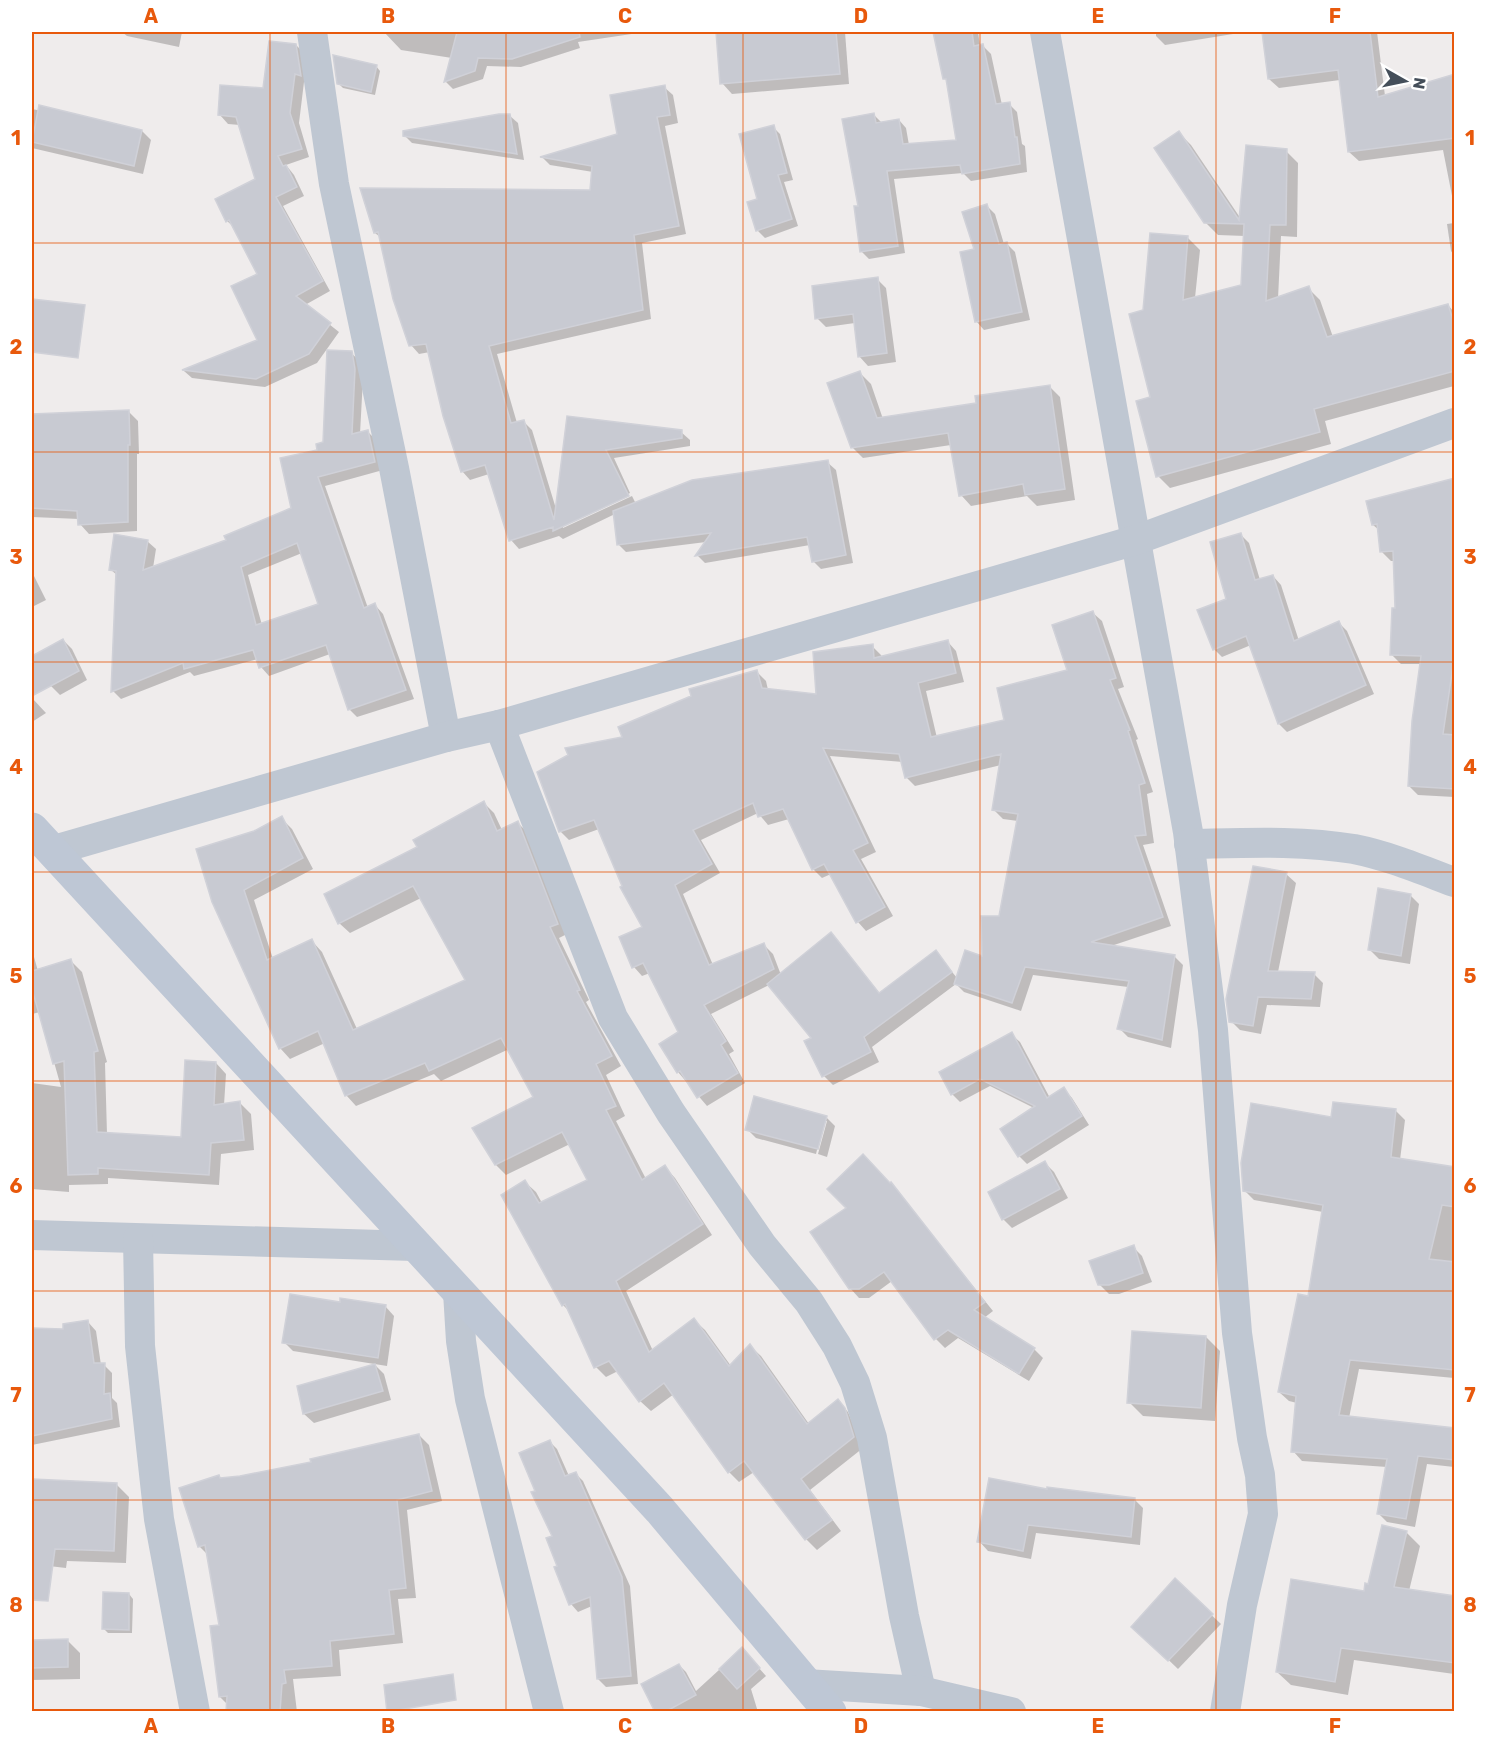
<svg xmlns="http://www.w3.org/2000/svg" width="1486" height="1743" viewBox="0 0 1486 1743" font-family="Rubik,sans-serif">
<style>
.shadow{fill:#0003;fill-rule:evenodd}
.building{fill:#c8cad2;stroke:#d0d1d8;stroke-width:1.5;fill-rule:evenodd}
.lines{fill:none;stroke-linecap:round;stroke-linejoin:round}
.minor{stroke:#bfc7d2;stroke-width:30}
.secondary{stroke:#bec7d5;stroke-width:33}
.grid{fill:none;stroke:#e8590c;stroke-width:1.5;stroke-opacity:0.55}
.neatline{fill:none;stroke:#e8590c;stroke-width:2}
.grid-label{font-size:20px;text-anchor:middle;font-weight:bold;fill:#e8590c}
</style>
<rect width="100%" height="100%" fill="#efecec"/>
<g class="shadow">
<path d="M122,32h60l-3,15 -52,-11z"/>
<path d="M384,32h261l-67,10 2,6 -59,19 -34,-1 -4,13 -30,10 -8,-8 7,-23 -51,-8z"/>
<path d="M718,32h127l4,52 -117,10 -10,-11z"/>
<path d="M935,32h43l2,14h3l8,8 11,51 7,-1 8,8 5,32 3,2 2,26 -56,9 -8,-8 -69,6 11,74 -36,6 -8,-8 -2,-44 15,-92 8,8 17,-3 7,8 3,17 49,-3 -10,-60 -3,-4z"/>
<path d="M1156,32h77v2l-68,11 -9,-9z"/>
<path d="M1281,32h96l8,64 69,-16v126l-11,-56 -84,11 -10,-9 -9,-72 -61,8 -10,-9 -5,-45z"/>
<path d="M296,45l9,9 4,29 -5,-1 -5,41 10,34 -23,8 8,10 10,21 -21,10 47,85 -25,14 34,27 -22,31 -52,24 -73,-9 -8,-7 75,-30v-67l-23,-45 -9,-8 30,-41 -17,-55 -12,-1 -8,-9 44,-25z"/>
<path d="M376,66l4,5 -5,24 -32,-7 -5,-5z"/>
<path d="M664,87l9,8 5,28 -13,3 21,108 -44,9 9,76 -154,35 20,69 6,-2 9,9 25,82 11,-94 113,14 9,8v6l-76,12 16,35 -67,32v3l69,-32 4,8 191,-42 9,8 17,93 -32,6 -8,-8 -3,-16 -105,18 -8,-8 9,-13 -80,10 -8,-8 -3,-30 -52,25 -4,-3 -40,13 -8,-9 -22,-66 -19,6 -8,-9 -32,-119 -11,2 -8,-9 -31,-108 -5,-4 -13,-44 229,2 2,-19 -43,-7 -7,-7 76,-23z"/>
<path d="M32,109l110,22 9,9 -8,34 -111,-26z"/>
<path d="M510,116l8,7 6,37 -112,-17 -8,-8z"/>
<path d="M773,127l7,7 13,46 -9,2 14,44 -33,12 -7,-7 -9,-28 9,-3z"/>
<path d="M1179,133l12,12 50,74 45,-68 12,12 -1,74 -16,-1 -3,63 30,-11 12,12 13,37 115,-32 6,7v74l-129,35 6,23 -161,44 -12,-12 -13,-165 43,-73 12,12 -5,48 47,-12 3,-50 -27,-1 -13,-13z"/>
<path d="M986,205l9,9 9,30h3l8,8 15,68 -46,10 -8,-9z"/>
<path d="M1454,223v32l-3,-4 -4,-27z"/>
<path d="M877,279l9,9 10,74 -28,4 -9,-10 -4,-33 -29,4 -9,-9z"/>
<path d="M351,353l9,8 3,17 -3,56 8,-2 8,8 7,30 -58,16 43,122 7,-3 8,9 31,85 -57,18 -8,-8 -19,-55 -61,22 -8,-9 -3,-8 -64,17 -4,-4 -69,27 -8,-8 5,-115 -8,-7 37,-28 9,8 -3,19 75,-27 65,-32 31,-66zM302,553l18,52 -58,20 -14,-50z"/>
<path d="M860,373l11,11 12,35 95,-14 71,-19 11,11 15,103 -38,6 -10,-10 -56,10 -10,-11 -10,-50 -88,13 -11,-11z"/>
<path d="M128,411l10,10 1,33h-2v77l-48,3 -9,-10 -1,-5 -47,-2v-102z"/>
<path d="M1454,482v315l-36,-2 -9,-9 13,-122h-21l-9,-9 5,-46 -2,-48h-4l-9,-9 -3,-22 -6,-5 -5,-23z"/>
<path d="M1241,535l8,8 11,37 13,-4 8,9 18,56 40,-18 8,8 27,63 -87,38 -8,-8 -28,-79 -29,12 -8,-8 14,-50z"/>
<path d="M32,572l14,28 -14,7z"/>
<path d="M1093,613l9,8 22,66 -6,2 20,50 -2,1 17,52 -6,2 7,49 -11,2 28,81 -60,20 63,10 9,9 -12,83 -43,-11 -9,-9 9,-41 -95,-12 -12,36 -57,-19 -8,-8 -84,63 7,15 -46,23 -9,-9 -18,-34 8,-4 -45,-53 -58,29 23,37 -5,3 16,29 -38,23 -29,-34 2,-39 -30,-60 -8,3 -8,-9 10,-39 -20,-42 -25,-57 -30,11 -9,-9 65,-92 132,-67 9,9 2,9 50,5 54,-49 9,9 1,3 66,-16 8,9 8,31 -38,9 11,47 69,-17 63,-50zM830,756l73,6 3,15 9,9 86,-21 -7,45 9,9 15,2 -18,96 -17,41 -26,20 -21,-26 -56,42 -49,-60 -50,41 -8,-21 -9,-9 -51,20 -30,-71 37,-21 -19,-33 57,-27 10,12 21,-6 24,50 9,9 9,-4 27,48 8,9 27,-15 -32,-57 15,-7z"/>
<path d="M63,640l9,9 15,31 -27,15 -9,-9z"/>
<path d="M32,698l14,15 -14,9z"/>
<path d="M484,803l10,10 8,17 16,-7 10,10 39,101 -8,4 30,62 -3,2 35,64 -15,9 19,41 -9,5 30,58 19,-12 10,11 37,57 -86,56 27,60 41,-31 11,10 26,36 19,-20 11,10 48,68 29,-23 10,11 15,36 -53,42 31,41 -24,19 -11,-11 -52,-67 -15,10 -10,-10 -55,-78 -23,17 -11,-10 -22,-30 -12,6 -10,-10 -26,-55 -7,-7 -38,-123 11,10 6,11 47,-22 -19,-37 -64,31 -10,-10 39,-68 -26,-48 -68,32 -7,-7 -78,32 -10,-11 -21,-52 -35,16 -10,-11 -66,-147 41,-68 26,-15 11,11 21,40 -59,31 19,59 39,-18 10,11 35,77 110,-49 -46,-82 -71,35 -11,-10 80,-75z"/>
<path d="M1286,874l10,9 -18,89 36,2 9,9 -3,24 -53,-2 -6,29 -21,-4 -9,-9z"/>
<path d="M1410,895l9,9 -9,60 -31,-5 -9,-9z"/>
<path d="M32,950l6,21 33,-10 11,11 25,90 -2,1 2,71 75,5 34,-76 10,11 -2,31 16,-2 11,11 3,36 -33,4 -2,31 -111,-7v6l-39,1v7l-37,-3v-106l29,4 -21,-75 -8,2z"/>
<path d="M1011,1034l9,8 30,56 14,-9 8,9 17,27 -62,39 -8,-8 15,-48 -44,-22 -30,16 -8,-8z"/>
<path d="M1395,1110l10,10 -5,40 54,8v210l-95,-9 -10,49 105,11v38l-27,-3 -12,63 -28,-5 -9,-9 9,-46 -85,-6 -9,-10 4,-48 -8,-2 -10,-9 30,-94 14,-86 -69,-12 -9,-9 87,-72z"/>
<path d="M826,1117l9,9 -8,31 -9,-3 9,-33h-3l-8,33 -60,-16 -9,-9z"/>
<path d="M1045,1163l9,9 14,26 -56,30 -9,-9z"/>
<path d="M891,1184l102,127 -9,7 50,31 9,9 -14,23 -71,-43 -13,10 -9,-9 -44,-58 -23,17h-10l-9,-10z"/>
<path d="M1133,1247l9,9 10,26 -33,12h-10l-10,-10z"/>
<path d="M341,1303l44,3 9,10 -7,50 -94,-15 -9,-9z"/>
<path d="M88,1322l8,9 5,34h3l8,8v25l5,5 3,24 -88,18v-115h33z"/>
<path d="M1206,1337l14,14 -5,70 -72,-5 -14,-14z"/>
<path d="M375,1365l9,9 7,26 -77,23 -10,-9 -5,-26z"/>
<path d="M419,1435l10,10 13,56 -35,9 9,88 -18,1 5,44 -64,7 2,26 -48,3 4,33h-69v-7l-8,-8v-71l-12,-71 -9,-9 20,-70 3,3 90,-16z"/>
<path d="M549,1441l8,8 12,27 6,-3 8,8 47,105 8,98 -32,3 -8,-8 -6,-73 -14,6 -7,-8 -12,-37 -5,-30 -17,-46z"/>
<path d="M32,1481l84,3 13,13 -3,66 -59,-2 -1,7 -34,-4z"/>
<path d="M1048,1491l86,8 9,9 -3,37 -104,-12 -5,26 -43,-8 -9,-10z"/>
<path d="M1406,1532l14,14 -11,45 45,6v77l-100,-14 -6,35 -57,-10 -14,-13 88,-79z"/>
<path d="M1175,1581l46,43 -43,45 -45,-43z"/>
<path d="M129,1594l4,5 -1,34h-24l-4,-4z"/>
<path d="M32,1622l2,19 33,-1 13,13v26l-48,1z"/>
<path d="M742,1649l24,27 -15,13 7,23h-101l22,-47 7,7 10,19z"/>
</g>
<g class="building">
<path d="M457,32h122l1,5 -68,22 -34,-1 -3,13 -31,11z"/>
<path d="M716,32h120l4,42 -120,10z"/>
<path d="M933,32h39l2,14 9,-2 13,60 14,-2 5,35h2l3,27 -58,10 -2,-9 -73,6 11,75 -38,6 -6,-46h4l-16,-87 32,-6 2,10 23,-4 4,25 53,-4 -10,-61h-3z"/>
<path d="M1262,32h108l8,65 77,-23v64l-107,14 -10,-82 -70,9z"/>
<path d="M269,41l27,3 5,32 -6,-2 -5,39 12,36 -24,7 5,10 3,-1 11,22 -21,10 47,84 -27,15 35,27 -22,31 -53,25 -74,-9 75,-30 -26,-54 26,-12 -28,-54 -3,2 -11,-23 40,-20 -19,-62 -18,-2 2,-30 43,3z"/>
<path d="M333,55l44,10 -6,27 -34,-8z"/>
<path d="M665,85l5,30 -13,2 22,109 -45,9 9,75 -154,36 22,77 13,-3 30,100 13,-104 115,14v8l-76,12 23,46 -76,35v-4l-44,14 -24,-76 -24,7 -18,-56 -17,-72 -17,2 -16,-47 -15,-67 -4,1 -14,-45 230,2 2,-24 -52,-9 77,-23 -7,-39z"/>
<path d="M39,105l103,25 -8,36 -102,-24z"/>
<path d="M499,114h11l7,40 -114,-18v-5z"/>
<path d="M774,125l13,48 -9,2 14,44 -36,12 -9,-29 10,-3 -18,-65z"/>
<path d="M1179,131l60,89 7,-75 41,4 -1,76h-16l-4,76 43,-15 18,51 121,-33 7,22v45l-141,38 6,23 -164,45 -20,-76 14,-4 -21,-83 14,-4 7,-77 38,3 -5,64 58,-15 3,-61 -40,-1 -50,-75z"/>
<path d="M987,204l12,40 8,-2 15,70 -47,10 -15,-70 14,-3 -12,-37z"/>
<path d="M878,277l9,76 -29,4 -5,-43 -38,5 -3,-33z"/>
<path d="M32,299l53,6 -7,53 -46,-6z"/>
<path d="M327,350l25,1 3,18 -3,65 16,-4 7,32 -57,15 46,131 11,-5 31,87 -58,20 -22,-65 -67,23 -6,-18 -69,19 -1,-6 -72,29 5,-121 -7,-1 5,-36 34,6 -5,30 83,-30 -2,-4 67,-28 -11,-50 37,-8 -1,-6 7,-2zM297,543l21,61 -62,21 -15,-58z"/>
<path d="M860,371l17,47 99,-15 -1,-7 75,-11 15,104 -40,6 -2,-11 -64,12 -11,-63 -97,15 -24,-65z"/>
<path d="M129,410l1,35h-2v77l-50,3 -1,-14 -45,-3v-94z"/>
<path d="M828,460l18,95 -34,7 -5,-25 -112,19 16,-23 -94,12 -4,-34 79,-31z"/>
<path d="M1455,478v175l-12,81 12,1v54l-47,-3 4,-65 9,-65 -31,-1 2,-47h3l-2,-57 -13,1 -3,-28 -5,1 -6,-24z"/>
<path d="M1241,533l14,47 18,-5 21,66 45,-20 27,64 -88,39 -32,-88 -33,14 -16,-40 29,-11 -16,-57z"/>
<path d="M1093,611l23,67 -6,2 20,50 -2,1 17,52 -6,2 7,50 -11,1 28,81 -72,25 84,13 -13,85 -45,-11 12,-48 -104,-14 -13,36 -58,-19 11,-34 17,6 -1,-40h18l19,-102 -26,-4 9,-56 -96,24 -6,-24 -76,-6 45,95 -15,7 32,57 -29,16 -32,-59 -12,6 -29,-61 -25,8 -5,-14 -60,27 19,34 -37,21 34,80 55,-22 10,26 -70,36 22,36 -5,4 17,28 -41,25 -17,-27 -3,2 -18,-29 19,-12 -35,-69 -11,5 -13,-31 23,-10 -22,-40 2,-1 -28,-66 -35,12 -22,-60 31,-17 -3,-7 57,-11 -4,-10 73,-31 -2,-7 68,-19 5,18 54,6 -3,-42 60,-8 1,14 74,-18 8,33 -38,10 13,54 73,-17 -7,-32 70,-18 -15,-45z"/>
<path d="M63,639l16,32 -47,25v-40z"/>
<path d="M484,801l13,30 21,-10 40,103 -8,3 30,63 -3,1 35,65 -16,8 20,42 -10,4 36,70 23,-15 38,59 -87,57 33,71 45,-34 35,48 21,-22 57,80 31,-25 7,9 9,29 -53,42 31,41 -27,20 -61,-79 -16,12 -64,-90 -25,19 -30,-41 -15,7 -29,-64 -3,2 -61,-111 24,-15 14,23 48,-23 -25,-48 -67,33 -23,-37 61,-31 -32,-59 -72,33 -4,-8 -80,33 -27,-65 -39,18 -67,-147 -16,-53 58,-18 28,-15 21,42 -59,32 23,70 45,-21 41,91 112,-50 -52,-94 -75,38 -14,-30 93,-47 -4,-7z"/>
<path d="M1253,866l34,6 -19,99 47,1 -4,27 -53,-2 -5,29 -24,-4 -3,-23z"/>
<path d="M1378,888l33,6 -10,62 -33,-6z"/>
<path d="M831,932l48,61 57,-43 16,22 -88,65 7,15 -49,25 -18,-36 7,-3 -44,-54z"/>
<path d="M71,959l27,92 -4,1 3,80 84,5 4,-77 31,2 -2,43 26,-4 4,39 -33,3 -2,32 -111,-7v6l-30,1 -4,-114 -11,3 -21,-75v-18z"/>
<path d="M1012,1032l35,66 17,-11 18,29 -64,41 -18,-28 35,-23 -55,-27 -29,16 -12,-23z"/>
<path d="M754,1096l73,20 -9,33 -73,-19z"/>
<path d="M1333,1102l63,7 -5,48 64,10v40l-13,-2 -13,54 26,3v108l-105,-10 -11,55 116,13v32l-37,-4 -12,63 -29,-5 10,-55 -96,-7 5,-56 -18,-4 20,-98 10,2 15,-91 -80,-14 -2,-28 10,-60 80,14z"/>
<path d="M863,1154l27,29 1,-1 94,120 -11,8 61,38 -16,26 -71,-44 -14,10 -50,-68 -25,17h-10l-39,-57 36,-24 -19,-19z"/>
<path d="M1045,1161l15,28 -58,31 -14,-28z"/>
<path d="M1134,1245l9,28 -34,12h-11l-9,-24z"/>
<path d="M290,1294l50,8v-4l46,7 -8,53 -96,-15z"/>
<path d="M88,1320l6,43h11l-1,31 6,-1 2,26 -80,17v-108l31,1v-5z"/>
<path d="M1132,1331l74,5 -5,72 -74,-5z"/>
<path d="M375,1364l8,27 -80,23 -6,-28z"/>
<path d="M419,1434l13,57 -35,9 9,88 -17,2 5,44 -64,7 2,25 -48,4 2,13 -4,1 -2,28h-54l1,-16 -8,1 -9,-71 9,-1 -14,-80 -7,2 -19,-59 40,-13 1,3 20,-2 71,-14 -1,-3z"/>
<path d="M550,1440l15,36 11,-4 46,105 9,99 -34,3 -7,-82 -21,8 -15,-38 3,-1 -11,-28 6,-2 -21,-44 4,-1 -16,-38z"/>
<path d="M989,1478l58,11v-2l88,11 -4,39 -103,-12 -5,26 -46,-9z"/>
<path d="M32,1479l85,4 -3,68 -59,-2 -7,52 -16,-1z"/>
<path d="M1382,1525l25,6 -13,56 61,9v67l-114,-15 -6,34 -59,-10 15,-93 73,12 1,-8 3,1z"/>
<path d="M1175,1578l38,36 -45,47 -37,-34z"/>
<path d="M103,1592l26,1v37l-27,-1z"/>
<path d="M68,1639v28l-36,1v-28z"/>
<path d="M742,1647l18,21 -23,21 -18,-20z"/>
<path d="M679,1664l17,31 -31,17h-10l-14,-28z"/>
<path d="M453,1674l3,26 -69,12 -3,-27z"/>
</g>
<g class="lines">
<g class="minor">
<path d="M312,32l22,152 60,284 52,269"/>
<path d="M1045,32l143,800 25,198 24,303 15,105 8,37 3,39 -21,91 -17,107"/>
<path d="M499,725l114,293 58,95 91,132 47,57 28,44 18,37 17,55 32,178 17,75"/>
<path d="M1189,844c55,-1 111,-4 165,5 35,7 68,21 100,33"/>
<path d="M51,851l395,-114 53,-12 637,-185 318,-117"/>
<path d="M32,1235l383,11"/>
<path d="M138,1239l2,107 19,173 36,193"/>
<path d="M458,1292l3,49 9,58 79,313"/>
<path d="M805,1684l116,7 90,21"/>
</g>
<path class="secondary" d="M32,829l628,681 170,202"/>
</g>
<path class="grid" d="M270,32v1680M506,32v1680M743,32v1680M980,32v1680M1216,32v1680M32,243h1422M32,452h1422M32,662h1422M32,872h1422M32,1081h1422M32,1291h1422M32,1500h1422"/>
<rect width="1486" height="1743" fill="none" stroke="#ffffff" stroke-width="66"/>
<g transform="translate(1405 81) rotate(99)" stroke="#ffffff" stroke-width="4.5" paint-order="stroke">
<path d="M0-4.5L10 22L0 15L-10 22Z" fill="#444e59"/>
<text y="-9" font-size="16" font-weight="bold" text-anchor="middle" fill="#444e59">N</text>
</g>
<rect x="33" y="33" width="1420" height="1677" class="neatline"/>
<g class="grid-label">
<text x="151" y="23">A</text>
<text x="388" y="23">B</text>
<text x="625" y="23">C</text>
<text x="861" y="23">D</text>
<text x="1098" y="23">E</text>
<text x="1335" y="23">F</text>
<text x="16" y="145">1</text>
<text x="1470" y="145">1</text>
<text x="16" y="354">2</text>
<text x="1470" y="354">2</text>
<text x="16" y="564">3</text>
<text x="1470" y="564">3</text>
<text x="16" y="774">4</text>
<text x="1470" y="774">4</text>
<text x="16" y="983">5</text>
<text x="1470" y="983">5</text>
<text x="16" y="1193">6</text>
<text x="1470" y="1193">6</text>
<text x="16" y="1402">7</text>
<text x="1470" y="1402">7</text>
<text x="16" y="1612">8</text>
<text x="1470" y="1612">8</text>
<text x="151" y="1733">A</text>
<text x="388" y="1733">B</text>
<text x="625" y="1733">C</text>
<text x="861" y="1733">D</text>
<text x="1098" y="1733">E</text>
<text x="1335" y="1733">F</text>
</g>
</svg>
